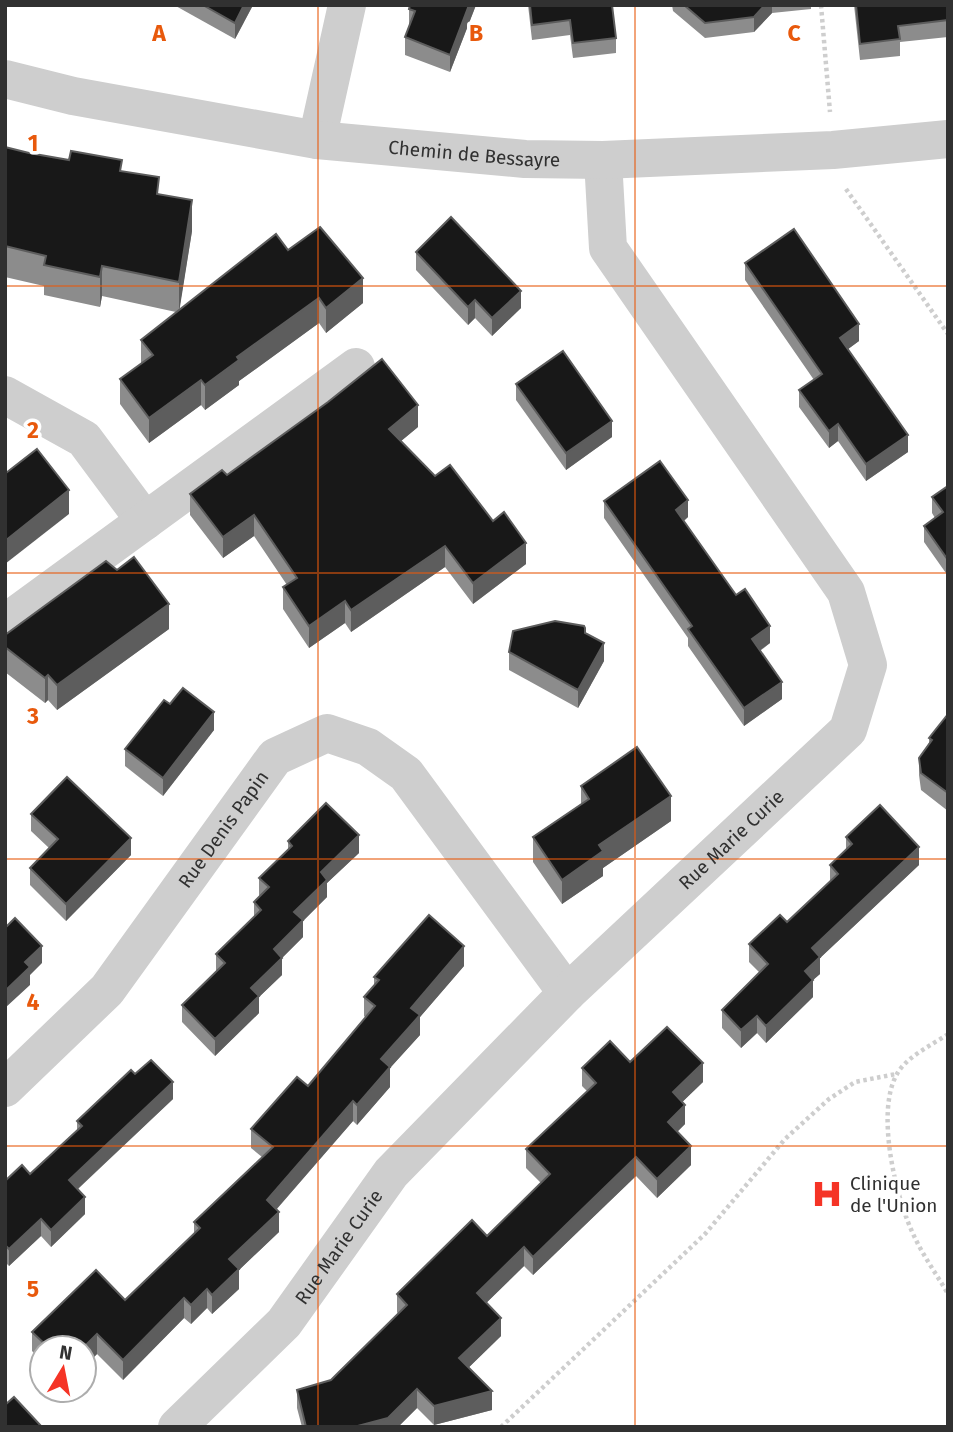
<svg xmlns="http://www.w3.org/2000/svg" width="953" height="1432" viewBox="0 0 953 1432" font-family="'Fira Sans',sans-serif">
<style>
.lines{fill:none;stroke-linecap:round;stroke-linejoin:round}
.path{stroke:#cecece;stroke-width:4.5;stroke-dasharray:3.5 3.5;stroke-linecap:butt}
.minor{stroke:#cecece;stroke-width:38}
.tertiary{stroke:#cecece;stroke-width:38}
.wall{fill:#8c8c8c}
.shaded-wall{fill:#5d5d5d}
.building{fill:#181818;stroke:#5d5d5d;stroke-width:2}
.grid{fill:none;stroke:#e8590c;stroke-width:2;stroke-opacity:0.55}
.labels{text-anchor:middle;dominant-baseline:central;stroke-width:7;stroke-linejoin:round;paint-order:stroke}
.street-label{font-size:19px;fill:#313131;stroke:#fff}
.poi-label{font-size:19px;fill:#313131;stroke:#fff;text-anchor:start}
.grid-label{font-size:23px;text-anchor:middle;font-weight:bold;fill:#e8590c;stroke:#fff;stroke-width:7;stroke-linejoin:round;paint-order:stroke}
</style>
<rect width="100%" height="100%" fill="#fff"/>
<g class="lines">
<g class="path">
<path d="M821,5l9,107"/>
<path d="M846,189l102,145"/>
<path d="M948,1034c-16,11 -42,23 -51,40 -22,38 -1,126 18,164 9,19 22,37 33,56"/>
<path d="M501,1427l204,-193 80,-95 44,-40 26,-17 41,-8"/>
</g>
<g class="minor">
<path d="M317,140l30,-135"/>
<path d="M5,395l79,44 61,82"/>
<path d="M5,623l351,-256"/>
<path id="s1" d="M5,1088l102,-98 168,-233 52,-24 41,14 38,27 161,219"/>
<path id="s2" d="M177,1427l107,-104 107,-150 176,-180 281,-263 20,-65 -22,-73 -238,-344 -5,-88"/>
</g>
<path class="tertiary" id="s3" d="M5,79l68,17 244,44 208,19 78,1 230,-10 115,-11"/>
</g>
<g class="wall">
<path d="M174,5h79l-18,34z"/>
<path d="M476,5l-26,67 -45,-17v-18l4,-11v-17z"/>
<path d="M528,5h84l4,33v15l-43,5 -3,-23 -38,5z"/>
<path d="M672,5h139v4l-39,4 -18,19 -49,6 -32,-27z"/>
<path d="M854,5h94v32l-48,5v14l-40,4z"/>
<path d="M5,147l24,6 93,18 37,23 33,37 -13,79 109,-60 75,53 -37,30 -7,-10 -80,58v4l-34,25 -4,-5 -52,38 -29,-39v-25l21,-15v-24l35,-28 -74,-16 -2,11 -56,-12v-9l-39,-9z"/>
<path d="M416,252l105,56 -29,28 -17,-18 -7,7 -52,-55z"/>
<path d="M745,263l114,78 -11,8 60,103 -42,29 -28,-40 -9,7 -30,-41v-17l15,-10 -69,-100z"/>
<path d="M516,384l96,53 -46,33 -50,-70z"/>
<path d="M418,427l-17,14 34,35 91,88 -53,40 -28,-37 -94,65 -6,-9 -36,25 -26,-39v-22l4,-2 -33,-49 -31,22 -33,-43v-21l37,-19z"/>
<path d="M948,486v90l-24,-34v-16l11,-8 -3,-5v-16z"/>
<path d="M604,501l84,16 -4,4 86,122 -10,8 22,48 -38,27 -56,-80v-8l-84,-120z"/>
<path d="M169,629l-112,81 -9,-10 -3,3 -40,-31v-25z"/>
<path d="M585,633l19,28 -26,47 -69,-38v-18z"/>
<path d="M170,704l44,26 -51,66 -38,-30v-17z"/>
<path d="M948,714v97l-27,-21 -2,-15v-17l10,-15v-5z"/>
<path d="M581,786l90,35 -68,47v8l-41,28 -29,-42v-25l48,-33z"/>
<path d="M31,814l100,41 -65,66 -36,-36v-17l19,-20 -18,-17z"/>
<path d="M846,837l73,28 -99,93v16l-7,6v17l-47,46 -9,-10 -16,15 -19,-20v-18l38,-37 -11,-11v-18l38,-22 43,-40v-17l16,-15z"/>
<path d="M288,841l71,12 -32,30v14l-24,24v16l-21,21v17l-23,22v16l-44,43 -33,-34v-17l34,-34v-17l38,-36v-16l6,-6 -1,-1v-17l29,-28z"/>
<path d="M464,966l-44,51v18l-30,33v19l-33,38 -4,-4 -77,89 3,22 -40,38v19l-27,25 -5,-6 -16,16 -7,-6 -61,62 -26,-26 -13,13v-19h-42v13l-10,-10v-19l93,-32 69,-66v-12l68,-65 -11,-9v-19l57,-43 58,-68 -2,-2v-19l10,-12v-8z"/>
<path d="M630,1062l73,20 -21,20 3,22 -8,8 14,33 -34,33 -21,-22 -103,99 -9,-9 -38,37 15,33 -33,32 24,42 -58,15 -17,-17 -19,19h-96l-5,-19v-18l34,-10 67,-66 -1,-2v-18l90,-58 54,-53 -15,-15v-19l61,-58 -5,-5v-18z"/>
<path d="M135,1074l38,25 -95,90 7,25 -34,33 -10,-11 -32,30 -4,-4v-81l25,-7 47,-44v-9z"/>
</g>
<g class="shaded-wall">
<path d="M244,5h9l-18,34v-16z"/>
<path d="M469,5h7l-26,67v-17z"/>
<path d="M765,5h7v8l-18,19v-15z"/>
<path d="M192,200v31l-13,82v-31z"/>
<path d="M102,266v30l-2,11v-30z"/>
<path d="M363,278v25l-37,30v-25z"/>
<path d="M521,291v17l-29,28v-18z"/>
<path d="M319,298v25l-80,58v4l-34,25v-25l32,-28z"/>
<path d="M475,300v18l-7,7v-18z"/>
<path d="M859,324v17l-19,14v-17z"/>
<path d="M201,380v25l-52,38v-25z"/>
<path d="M418,405v22l-29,24v-22z"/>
<path d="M612,421v16l-46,33v-17z"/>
<path d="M838,424v17l-9,7v-17z"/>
<path d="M908,435v17l-42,29v-17z"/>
<path d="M69,490v24l-64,50v-23z"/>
<path d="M688,500v17l-12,10v-17z"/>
<path d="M254,515v21l-31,22v-21z"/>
<path d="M526,543v21l-53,40v-21z"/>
<path d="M445,546v21l-94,65v-22z"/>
<path d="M345,601v22l-36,25v-22z"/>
<path d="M169,604v25l-112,81v-25z"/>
<path d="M770,626v17l-18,13v-17z"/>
<path d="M604,643v18l-26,47v-18z"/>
<path d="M48,675v25l-3,3v-25z"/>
<path d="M782,682v17l-38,27v-18z"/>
<path d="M214,712v18l-51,66v-18z"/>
<path d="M671,796v25l-68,47v8l-41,28v-24l37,-35z"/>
<path d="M359,835v18l-32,30v14l-24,24v16l-21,21v17l-23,22v16l-44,43v-17l36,-51 43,-76 27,-40z"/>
<path d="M131,838v17l-65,66v-17z"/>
<path d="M919,847v18l-99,93v16l-7,6v17l-47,46v-17l46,-78z"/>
<path d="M42,946v17l-12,12v10l-25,23v-17l20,-29z"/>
<path d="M464,946v20l-44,51v18l-30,33v19l-33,38v-20l24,-46 30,-51z"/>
<path d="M757,1016v17l-16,15v-18z"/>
<path d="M703,1063v19l-30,29v-19z"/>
<path d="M173,1082v17l-104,98v-17z"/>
<path d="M353,1101v20l-86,99v-20z"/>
<path d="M685,1105v19l-17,17v-19z"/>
<path d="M691,1146v19l-34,33v-19z"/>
<path d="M636,1157v19l-103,99v-18z"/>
<path d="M85,1197v17l-34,33v-17z"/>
<path d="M279,1212v20l-40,38v19l-27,25v-19l17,-36z"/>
<path d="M41,1219v17l-32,30v-17z"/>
<path d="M524,1247v19l-47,46v-19z"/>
<path d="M207,1289v19l-16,16v-19z"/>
<path d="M184,1298v20l-61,62v-20z"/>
<path d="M501,1318v18l-42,41v-19z"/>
<path d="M97,1334v20l-13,13v-19z"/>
<path d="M417,1389v19l-19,19h-44z"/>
<path d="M492,1391v19l-58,15v-19z"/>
</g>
<g class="building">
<path d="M203,5h41l-9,18z"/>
<path d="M410,5h59l-19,50 -45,-18 10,-26 -6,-2z"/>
<path d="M530,5h82l4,33 -43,5 -3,-23 -38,5z"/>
<path d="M684,5h81l-11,12 -49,6z"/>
<path d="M856,5h92v15l-50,6 2,13 -40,5z"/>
<path d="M5,147l24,6 40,7 2,-9 51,9 -2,11 39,6 -2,17 35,6 -13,82 -77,-16 -2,11 -56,-12 2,-9 -41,-10z"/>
<path d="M451,217l70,74 -29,27 -17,-18 -7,7 -52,-55z"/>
<path d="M320,227l43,51 -37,30 -7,-10 -82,59 2,3 -34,25 -4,-5 -52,38 -29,-39 33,-24 -12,-15 135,-106 12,16z"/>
<path d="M794,229l65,95 -19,14 68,97 -42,29 -28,-40 -9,7 -30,-41 23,-16 -77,-111z"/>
<path d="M563,351l49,70 -46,32 -50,-69z"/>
<path d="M382,359l36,46 -29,24 46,47 15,-11 43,56 11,-9 22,31 -53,40 -28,-37 -94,64 -6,-9 -36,25 -26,-39 14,-9 -43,-63 -31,22 -33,-43 32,-24 5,5 101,-73z"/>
<path d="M37,449l32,41 -64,51v-69l1,1z"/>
<path d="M660,461l28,39 -12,10 60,85 9,-6 25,37 -18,13 30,43 -38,26 -56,-79 4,-3 -88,-125z"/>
<path d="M948,486v74l-24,-34 19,-14 -11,-15z"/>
<path d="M134,557l35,47 -112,81 -9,-10 -3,3 -40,-31v-12l101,-74 11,9z"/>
<path d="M555,621l29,5 1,2v5l19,10 -26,47 -69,-38 4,-21z"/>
<path d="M183,688l31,24 -51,66 -38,-29 39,-49 6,4z"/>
<path d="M948,714v79l-27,-20 -2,-15 13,-18 -3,-2z"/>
<path d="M637,747l34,49 -72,49 4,6 -41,29 -29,-43 56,-38 -8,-13z"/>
<path d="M67,777l64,61 -65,66 -36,-36 28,-29 -27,-25z"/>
<path d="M326,803l33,32 -38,37 6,8 -33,32 9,8 -29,29 8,9 -31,30 8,8 -44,43 -33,-34 43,-42 -9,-9 45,-44 -7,-8 15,-15 -10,-9 33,-32 -4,-5z"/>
<path d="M880,805l39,42 -107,101 8,9 -15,14 8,9 -47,46 -9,-10 -16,14 -19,-20 46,-46 -19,-20 31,-29 7,7 51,-48 -8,-9 22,-21 -6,-7z"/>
<path d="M429,915l35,31 -53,62 9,7 -39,44 9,8 -33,38 -4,-4 -86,99 12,12 -50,47 10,10 -27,26 -5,-6 -16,16 -7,-7 -61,62 -26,-26 -14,14h-34l-17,-16 64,-62 29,30 75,-72 -6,-6 79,-75 -22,-18 46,-52 11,9 67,-80 -11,-9 15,-17 -5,-3z"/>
<path d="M15,918l27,28 -17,16 5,5 -25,24v-63z"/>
<path d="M667,1027l36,36 -30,29 12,13 -17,17 23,24 -34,33 -21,-22 -103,100 -9,-10 -47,46 24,25 -42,40 33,33 -58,15 -17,-17 -29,29 -34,9h-48l-9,-37 34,-10 7,-7 69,-68 -10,-11 75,-74 15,16 63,-62 -24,-25 70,-66 -14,-15 28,-27 20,21z"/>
<path d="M151,1060l22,22 -104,98 16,17 -34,33 -10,-11 -32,30 -4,-4v-64l17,-16 8,9 52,-48 -5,-5 54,-51 4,4z"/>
<path d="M14,1397l28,30h-37v-22z"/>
</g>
<path class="grid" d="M318,5v1422M635,5v1422M5,286h943M5,573h943M5,859h943M5,1146h943"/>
<defs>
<g id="hospital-bare" transform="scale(2.415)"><path d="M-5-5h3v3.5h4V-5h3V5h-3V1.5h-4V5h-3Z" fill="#f53426" stroke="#fff" stroke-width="2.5" paint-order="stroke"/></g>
</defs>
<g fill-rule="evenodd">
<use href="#hospital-bare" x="827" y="1194"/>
</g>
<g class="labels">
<g class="street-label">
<text stroke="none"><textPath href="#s3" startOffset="476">Chemin de Bessayre</textPath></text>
<text stroke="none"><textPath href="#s1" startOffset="340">Rue Denis Papin</textPath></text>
<text stroke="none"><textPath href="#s2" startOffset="810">Rue Marie Curie</textPath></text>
<text stroke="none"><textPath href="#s2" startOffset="243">Rue Marie Curie</textPath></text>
</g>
<g class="poi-label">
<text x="850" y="1183">Clinique<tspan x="850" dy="22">de l'Union</tspan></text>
</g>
</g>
<g class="grid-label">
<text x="159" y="41">A</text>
<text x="476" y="41">B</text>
<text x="794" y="41">C</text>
<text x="33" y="151">1</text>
<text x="33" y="438">2</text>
<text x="33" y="724">3</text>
<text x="33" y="1010">4</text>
<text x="33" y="1297">5</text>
</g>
<rect width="953" height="1432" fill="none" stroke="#313131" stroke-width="14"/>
<g transform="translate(63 1369) rotate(10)"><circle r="33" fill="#ffffff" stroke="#adadad" stroke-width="2"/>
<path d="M0-5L12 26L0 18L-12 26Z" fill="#f53426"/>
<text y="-10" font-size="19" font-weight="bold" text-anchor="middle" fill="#313131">N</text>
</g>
</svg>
